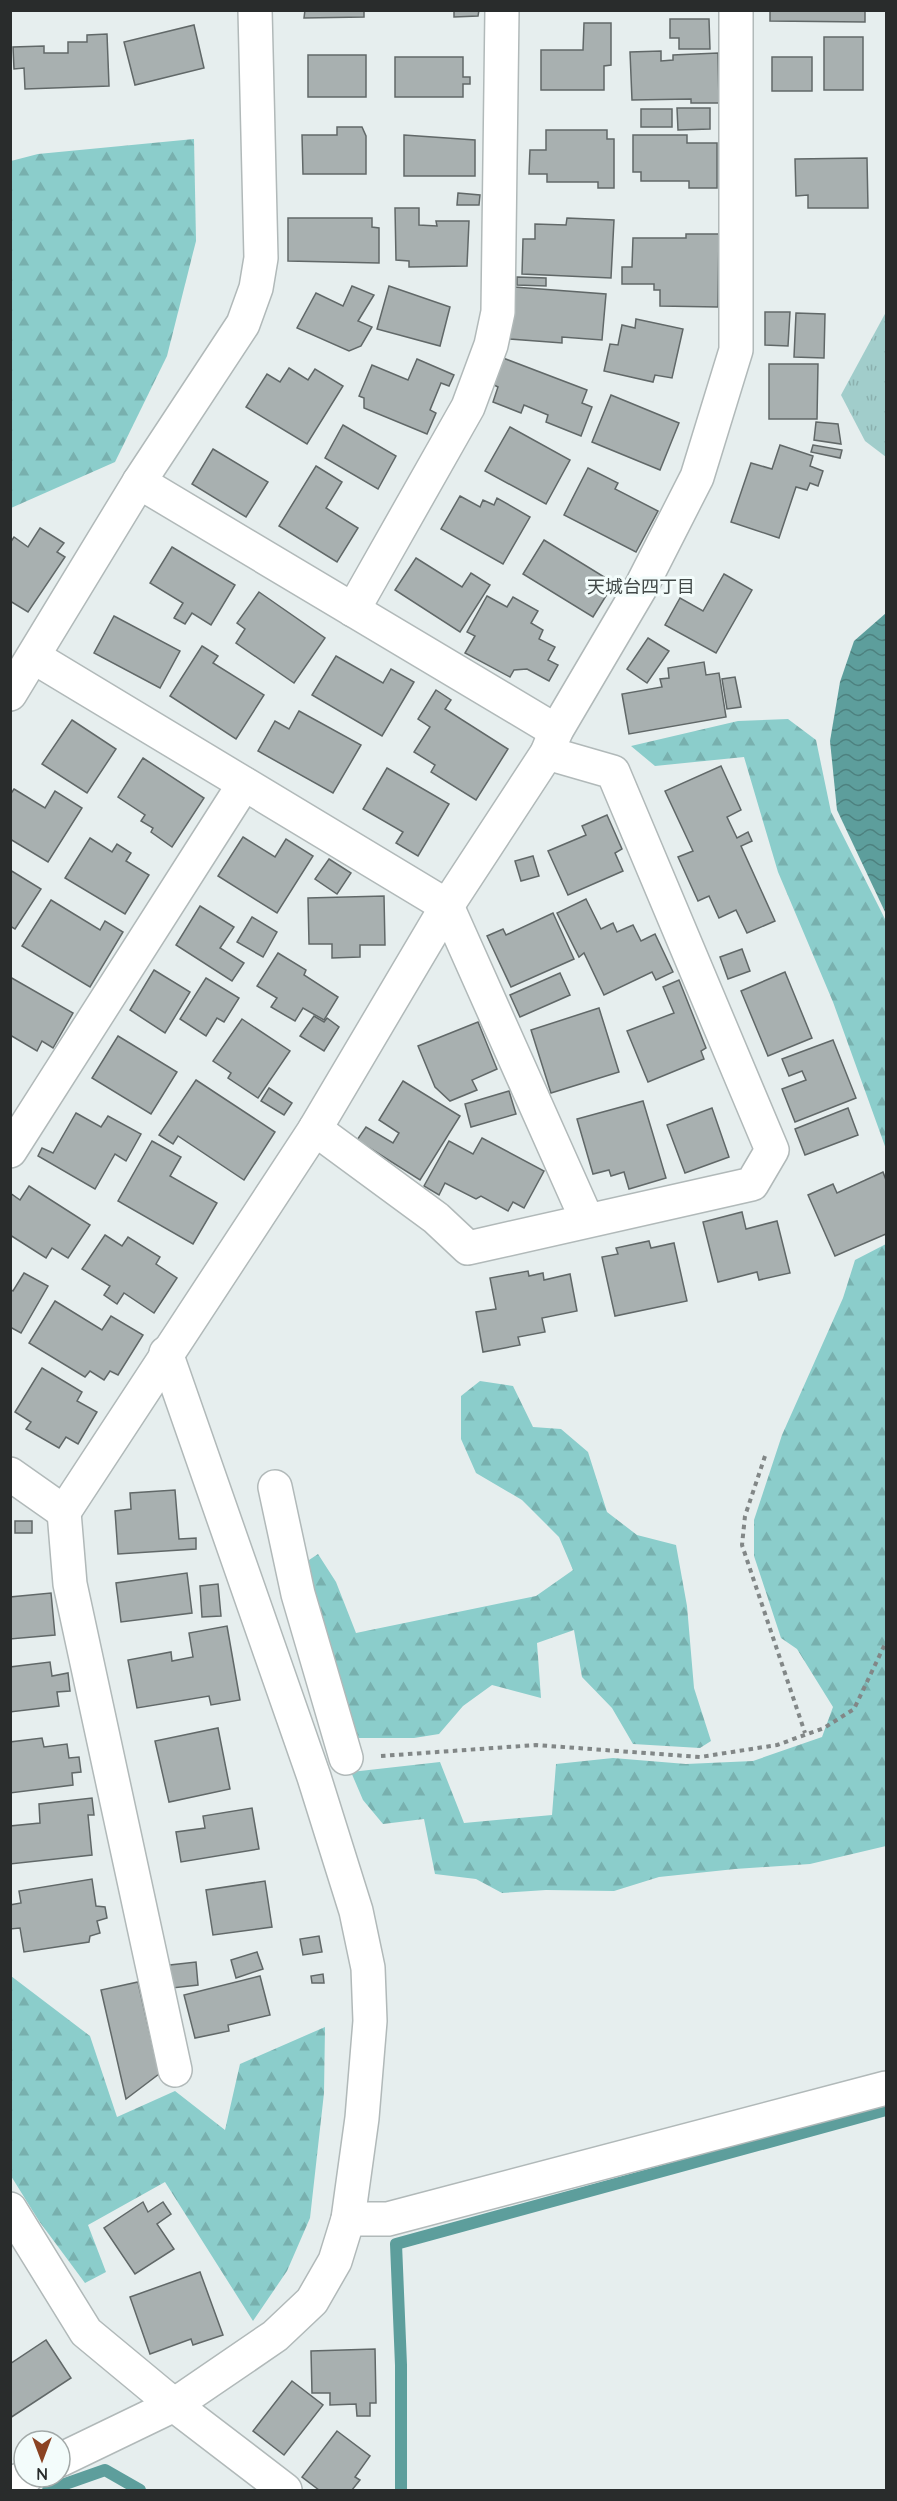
<svg xmlns="http://www.w3.org/2000/svg" width="897" height="2501" viewBox="0 0 897 2501" font-family="Quicksand,'Noto Sans JP',sans-serif">
<style>
.grass{fill:url(#grass-tufts)}
.forest{fill:url(#forest-firs)}
.water{fill:url(#water-waves)}
.lines{fill:none;stroke-linecap:round;stroke-linejoin:round}
.stream{stroke:#5d9e9c;stroke-width:12}
.building{fill:#a8b0b0;stroke:#616868;stroke-width:1.5}
.minor-casing{stroke:#b1b9b9;stroke-width:36}
.path{stroke:#828787;stroke-width:4;stroke-dasharray:4.5 4.5;stroke-linecap:butt}
.minor{stroke:#fff;stroke-width:33}
.labels{text-anchor:middle;dominant-baseline:central;stroke-width:6;stroke-linejoin:round;paint-order:stroke}
.neighbourhood-label{font-size:18px;fill:#424948;stroke:#f3fcfb}
</style>
<defs>
<pattern id="grass-tufts" width="24" height="20" patternUnits="userSpaceOnUse" patternTransform="scale(1.5)"><rect width="24" height="20" fill="#a1cdcb"/><path d="M3 7l-1-3M5 7V3M7 7l1-3M15 17l-1-3M17 17v-4M19 17l1-3" fill="none" stroke="#8bb0ae"/></pattern>
<pattern id="forest-firs" width="22" height="20" patternUnits="userSpaceOnUse" patternTransform="scale(1.5)"><rect width="22" height="20" fill="#8bcdcb"/><path d="M5 1l3.5 6h-7zM16 11l3.5 6h-7z" fill="#78b0ae"/></pattern>
<pattern id="water-waves" width="16" height="10" patternUnits="userSpaceOnUse" patternTransform="scale(1.5)"><rect width="16" height="10" fill="#5d9e9c"/><path d="M0 5q4-4 8 0t8 0" fill="none" stroke="#4d817f"/></pattern>
</defs>
<rect width="100%" height="100%" fill="#e6eeee"/>
<path class="grass" d="M886,312v145l-21,-16 -24,-46z"/>
<g class="forest">
<path d="M194,139l2,102 -29,115 -52,106 -104,46v-347l27,-7z"/>
<path d="M788,719l28,21 15,72 55,109v228l-53,-147 -55,-130 -34,-115 -89,9 -24,-20 107,-25z"/>
<path d="M886,1244v602l-76,18 -75,5 -76,8 -45,14 -68,-1 -44,3 -26,-14 -41,-5 -11,-55 -41,5 -20,-24 -12,-28 89,-10 24,61 88,-8 4,-51 57,-6 73,6 67,-3 69,-24 11,-30 -36,-58 -16,-11 -27,-82v-36l28,-85 61,-137 12,-38z"/>
<path d="M480,1381l33,5 20,41 28,2 27,23 19,60 30,23 39,10 11,61 7,82 17,53 -11,7 -67,-4 -21,-36 -30,-31 -8,-47 -37,13 4,55 -49,-13 -29,21 -24,28 -25,4h-58l-53,-174 15,-10 18,28 20,51 180,-37 37,-26 -14,-33 -37,-37 -46,-27 -15,-34v-43z"/>
<path d="M11,1976l79,60 27,81 58,-26 50,39 15,-66 85,-37 -1,66 -14,125 -23,53 -34,50 -88,-139 -77,43 18,47 -21,11 -46,-62 -28,-45z"/>
</g>
<path class="water" d="M886,613v301l-49,-104 -7,-69 10,-59 14,-41z"/>
<g class="lines">
<g class="stream">
<path d="M48,2490l57,-20 35,20"/>
<path d="M401,2490v-125l-5,-121 490,-134"/>
</g>
</g>
<g class="building">
<path d="M305,10h59v7l-60,1z"/>
<path d="M454,10h25l-1,6 -24,1z"/>
<path d="M770,10h95v12l-95,-1z"/>
<path d="M670,19h39l1,30h-31v-11h-9z"/>
<path d="M584,23h27v42l-7,1v24h-63v-40h42z"/>
<path d="M194,25l10,43 -69,17 -11,-43z"/>
<path d="M107,34l2,52 -84,3 -1,-21 -10,1 -1,-22 31,-1v7h24v-11h19v-7z"/>
<rect x="824" y="37" width="39" height="53"/>
<path d="M661,51v10l12,-1v-5l45,-2 1,50h-28v-4l-59,1 -2,-48z"/>
<rect x="308" y="55" width="58" height="42"/>
<path d="M395,57h68v20h7v7h-7v13h-68z"/>
<rect x="772" y="57" width="40" height="34"/>
<path d="M677,108h33v21l-32,1z"/>
<rect x="641" y="109" width="31" height="18"/>
<path d="M337,127h25l4,9v38h-63l-1,-39h35z"/>
<path d="M546,130h61v9h7v49h-16v-6h-51v-8h-18l1,-24h16z"/>
<path d="M404,135l71,5v36h-71z"/>
<path d="M633,135h54v8h30v45h-28v-7h-48v-9h-8z"/>
<path d="M867,158l1,50h-60v-13l-12,1 -1,-37z"/>
<path d="M458,193l22,2 -1,10h-22z"/>
<path d="M395,208h24v17l18,1 -1,-5h33l-2,45 -58,1v-6l-13,-1z"/>
<path d="M288,218h84v9l7,1v35l-91,-2z"/>
<path d="M567,218l47,2 -3,58 -89,-4 1,-35h12v-15l31,1z"/>
<path d="M686,234h33l-1,73 -58,-1v-16h-6v-6h-32v-17h10l1,-29h53z"/>
<path d="M517,277l29,1v8l-29,-1z"/>
<path d="M352,286l22,9 -16,26 14,6 -11,19 -12,5 -52,-23 19,-35 27,13z"/>
<path d="M389,286l61,21 -10,39 -63,-17z"/>
<path d="M514,287l92,7 -4,46 -40,-3v6l-52,-4z"/>
<path d="M765,312h25l-2,34 -23,-1z"/>
<path d="M796,313l29,1 -1,44 -30,-1z"/>
<path d="M636,319l47,10 -11,49 -17,-3 -2,7 -49,-11 6,-27 8,1 4,-20 13,3z"/>
<path d="M503,358l84,32 -5,13 10,4 -11,29 -35,-14 2,-7 -24,-10 -3,8 -28,-11 5,-15 -6,-3z"/>
<path d="M417,359l37,16 -5,11 -8,-3 -11,27 6,3 -9,21 -63,-26v-10l-5,-2 13,-31 36,15z"/>
<path d="M769,364h49l-1,55h-48z"/>
<path d="M289,368l19,12 7,-11 28,17 -36,58 -61,-37 21,-33 13,8z"/>
<path d="M611,395l68,28 -19,47 -68,-28z"/>
<path d="M816,422l22,2 3,20 -27,-4z"/>
<path d="M343,425l53,31 -18,33 -53,-31z"/>
<path d="M510,427l60,33 -24,44 -61,-33z"/>
<path d="M780,445l33,11 -3,10 13,5 -5,15 -8,-3 -3,7 -11,-3 -17,51 -48,-16 20,-59 21,6z"/>
<path d="M813,445l29,5 -2,8 -29,-6z"/>
<path d="M213,449l55,33 -22,35 -54,-33z"/>
<path d="M316,466l26,16 -16,26 32,20 -21,34 -58,-36z"/>
<path d="M588,468l30,15 -3,6 43,22 -22,41 -72,-37z"/>
<path d="M460,496l20,11 3,-7 11,5 3,-7 33,19 -27,47 -62,-35z"/>
<path d="M40,528l24,15 -7,9 8,5 -37,55 -18,-11v-58l4,-6 14,10z"/>
<path d="M544,540l70,43 -21,34 -70,-43z"/>
<path d="M172,547l63,38 -24,40 -19,-12 -7,11 -11,-6 9,-15 -33,-20z"/>
<path d="M416,558l46,29 9,-14 19,12 -30,47 -65,-42z"/>
<path d="M724,574l28,16 -36,63 -51,-28 15,-27 23,13z"/>
<path d="M259,592l66,46 -31,45 -58,-40 9,-14 -8,-6z"/>
<path d="M487,596l20,11 6,-10 25,14 -7,12 12,7 -4,9 16,8 -7,13 10,5 -9,16 -22,-12 -13,1 -4,7 -45,-24 10,-17 -8,-4z"/>
<path d="M114,616l66,35 -20,37 -66,-35z"/>
<path d="M648,638l21,13 -22,32 -20,-14z"/>
<path d="M202,646l16,10 -5,7 51,32 -28,44 -66,-43z"/>
<path d="M336,656l47,27 8,-14 23,13 -32,54 -70,-41z"/>
<path d="M704,662l2,13 13,-2 7,44 -97,17 -7,-40 40,-7 -2,-8 9,-1 -1,-10z"/>
<path d="M735,677l6,30 -14,2 -5,-30z"/>
<path d="M436,690l15,10 -6,9 63,40 -32,51 -45,-28 4,-7 -21,-13 16,-25 -12,-8z"/>
<path d="M299,711l62,34 -28,48 -75,-42 17,-30 14,8z"/>
<path d="M72,720l44,29 -29,44 -45,-29z"/>
<path d="M143,758l61,40 -32,49 -21,-15 2,-4 -12,-7 4,-6 -27,-18z"/>
<path d="M721,766l20,44 -14,7 10,21 11,-6 4,9 -11,5 34,75 -28,12 -11,-23 -17,8 -10,-22 -11,5 -20,-44 15,-6 -28,-60z"/>
<path d="M387,768l62,36 -31,52 -22,-13 7,-11 -40,-23z"/>
<path d="M14,789l31,19 10,-17 27,17 -34,54 -38,-23v-44z"/>
<path d="M607,815l15,34 -7,4 8,18 -55,24 -20,-44 38,-16 -4,-9z"/>
<path d="M243,837l32,20 11,-18 27,17 -36,57 -59,-37z"/>
<path d="M90,838l22,14 5,-8 14,9 -5,8 23,14 -24,39 -60,-36z"/>
<path d="M533,856l6,20 -18,5 -6,-20z"/>
<path d="M329,859l22,14 -14,21 -22,-15z"/>
<path d="M10,870l31,19 -26,40 -5,-3z"/>
<path d="M384,896l1,49h-25v12l-28,1v-14h-23l-1,-46z"/>
<path d="M586,899l15,30 12,-6 4,9 16,-7 8,16 14,-7 18,38 -17,8 -4,-8 -48,23 -20,-42 -5,4 -22,-44z"/>
<path d="M51,900l49,30 5,-9 18,11 -33,55 -68,-41z"/>
<path d="M200,906l34,21 -14,21 24,15 -12,18 -56,-36z"/>
<path d="M553,913l21,46 -63,28 -24,-51 16,-7 3,6z"/>
<path d="M252,917l25,15 -14,25 -26,-15z"/>
<path d="M742,949l8,22 -22,8 -8,-22z"/>
<path d="M278,953l28,17 -2,5 34,22 -14,23 -21,-12 -8,13 -24,-14 6,-9 -20,-12z"/>
<path d="M154,970l36,22 -25,41 -35,-23z"/>
<path d="M785,972l27,66 -44,18 -27,-65z"/>
<path d="M560,973l10,22 -50,22 -10,-22z"/>
<path d="M10,977l63,36 -20,35 -11,-7 -5,10 -27,-16z"/>
<path d="M206,978l33,20 -15,24 -7,-4 -11,18 -26,-17z"/>
<path d="M679,980l27,68 -5,3 3,8 -56,23 -21,-51 47,-18 -11,-26z"/>
<path d="M599,1008l20,64 -68,21 -20,-63z"/>
<path d="M314,1016l10,6 3,-4 12,9 -15,24 -24,-15z"/>
<path d="M242,1019l48,32 -32,47 -30,-20 3,-5 -18,-12z"/>
<path d="M478,1022l19,47 -25,11 5,10 -27,11 -15,-14 -17,-41z"/>
<path d="M118,1036l59,36 -26,42 -59,-36z"/>
<path d="M833,1040l23,58 -61,24 -13,-33 24,-9 -4,-9 -13,5 -7,-17z"/>
<path d="M196,1080l79,52 -31,48 -66,-44 -5,8 -14,-9z"/>
<path d="M403,1081l57,35 -40,64 -63,-40 9,-13 27,16 6,-10 -20,-13z"/>
<path d="M269,1088l23,15 -8,12 -23,-14z"/>
<path d="M509,1091l7,23 -45,13 -6,-23z"/>
<path d="M643,1101l23,77 -37,11 -5,-17 -13,4 -2,-6 -16,4 -16,-55z"/>
<path d="M712,1108l17,49 -44,16 -18,-48z"/>
<path d="M848,1108l10,27 -53,20 -10,-26z"/>
<path d="M76,1113l25,14 7,-11 33,18 -15,27 -11,-7 -20,35 -57,-33 4,-8 11,5z"/>
<path d="M482,1138l62,33 -20,37 -11,-6 -5,9 -27,-15 -5,3 -31,-16 -6,12 -15,-9 25,-45 24,13z"/>
<path d="M152,1141l29,16 -11,19 47,27 -24,41 -75,-43z"/>
<path d="M883,1172l3,8v54l-51,22 -27,-61 25,-11 4,9z"/>
<path d="M29,1186l61,39 -22,33 -16,-10 -6,10 -36,-23v-42l10,7z"/>
<path d="M742,1212l4,17 31,-8 13,52 -31,7 -2,-8 -39,10 -15,-60z"/>
<path d="M105,1235l17,11 6,-9 32,20 -4,7 21,14 -23,35 -30,-20 -7,11 -13,-9 6,-9 -28,-17z"/>
<path d="M649,1241l2,7 23,-5 13,58 -72,15 -13,-59 16,-3 -2,-6z"/>
<path d="M528,1271l1,5 14,-3 1,7 26,-6 7,37 -35,7 3,14 -27,5 2,8 -37,7 -7,-40 20,-3 -6,-31z"/>
<path d="M24,1273l24,13 -27,47 -11,-6v-38l3,2z"/>
<path d="M55,1301l47,29 9,-14 32,19 -25,40 -8,-4 -6,9 -14,-9 -5,6 -56,-34z"/>
<path d="M42,1368l40,24 -5,9 20,11 -19,32 -12,-7 -7,11 -33,-19 5,-7 -16,-10z"/>
<path d="M175,1490l4,49 17,-1v11l-78,5 -3,-43 16,-2 -1,-16z"/>
<rect x="15" y="1521" width="17" height="12"/>
<path d="M187,1573l5,40 -71,9 -5,-39z"/>
<path d="M218,1584l3,32 -19,1 -2,-31z"/>
<path d="M51,1593l4,42 -45,4v-42z"/>
<path d="M227,1626l13,74 -29,5 -2,-9 -72,12 -9,-48 43,-8 1,9 21,-4 -4,-24z"/>
<path d="M50,1662l2,14 16,-3 2,18 -13,1 2,14 -49,6v-45z"/>
<path d="M218,1728l12,61 -61,13 -14,-61z"/>
<path d="M42,1738l2,9 23,-3 2,14 10,-1 2,15 -9,1 1,12 -63,8v-51z"/>
<path d="M92,1798l2,17h-6l4,40 -82,9v-38l30,-3 -1,-19z"/>
<path d="M252,1808l7,41 -78,13 -5,-30 29,-4 -2,-12z"/>
<path d="M92,1879l4,27 9,1 2,11 -10,3 3,12 -10,3 -1,6 -65,10 -4,-24 -10,1v-24l11,-2 -2,-12z"/>
<path d="M265,1881l7,46 -59,8 -7,-45z"/>
<path d="M319,1936l3,16 -19,3 -3,-16z"/>
<path d="M257,1952l6,17 -27,9 -5,-18z"/>
<path d="M196,1962l2,23 -26,3 -2,-23z"/>
<path d="M323,1974l1,9h-12l-1,-7z"/>
<path d="M260,1976l10,39 -42,10 1,6 -34,7 -11,-43z"/>
<path d="M138,1982l21,92 -33,25 -25,-109z"/>
<path d="M143,2202l5,10 15,-10 8,12 -14,10 17,25 -39,25 -31,-46z"/>
<path d="M200,2272l23,63 -30,10 -2,-6 -41,15 -20,-57z"/>
<path d="M46,2340l25,38 -61,40v-54z"/>
<path d="M375,2349l1,54h-6v13h-13l-1,-12 -26,1v-12h-18l-1,-42z"/>
<path d="M292,2381l31,24 -39,50 -31,-24z"/>
<path d="M337,2431l33,25 -15,21 5,3 -8,10h-33l-17,-13z"/>
</g>
<g class="lines">
<g class="minor-casing">
<g id="minor">
<path d="M139,482l417,249"/>
<path d="M353,610l115,-203 23,-62 7,-33 4,-302"/>
<path d="M34,657l413,249 140,314"/>
<path d="M10,694l129,-212 104,-158 13,-36 5,-30 -6,-248"/>
<path d="M315,1129l121,89 32,30 284,-64 20,-34 -159,-378 -66,-19"/>
<path d="M10,1151l234,-367"/>
<path d="M10,1474l54,38 251,-383 132,-223 100,-153 9,-22 86,-146 55,-108 39,-127v-340"/>
<path d="M275,1487l23,107 48,164"/>
<path d="M64,1512l6,72 105,486"/>
<path d="M10,2209l76,123 88,73 111,85"/>
<path d="M348,2219h40l498,-131"/>
<path d="M60,2460l114,-55 101,-69 37,-35 23,-40 13,-42 14,-101 8,-97 -2,-53 -12,-57 -42,-134 -148,-424"/>
<path d="M10,2484l16,-7"/>
</g>
</g>
<g class="path">
<path d="M765,1456l-20,60 -3,29 63,188"/>
<path d="M381,1756l155,-11 164,12 77,-12 47,-17 30,-19 32,-67"/>
</g>
<use href="#minor" class="minor"/>
</g>
<g class="labels">
<g class="neighbourhood-label">
<text x="641" y="586">天城台四丁目</text>
</g>
</g>
<rect width="897" height="2501" fill="none" stroke="#292c2c" stroke-width="24"/>
<g transform="translate(42 2459) rotate(180)"><circle r="28" fill="#f3fcfb" stroke="#a2a9a8" stroke-width="1.5"/>
<path d="M0-4.5L10 22L0 15L-10 22Z" fill="#8b4323"/>
<text y="-9" font-size="16" font-weight="bold" text-anchor="middle" fill="#292c2c">N</text>
</g>
</svg>
